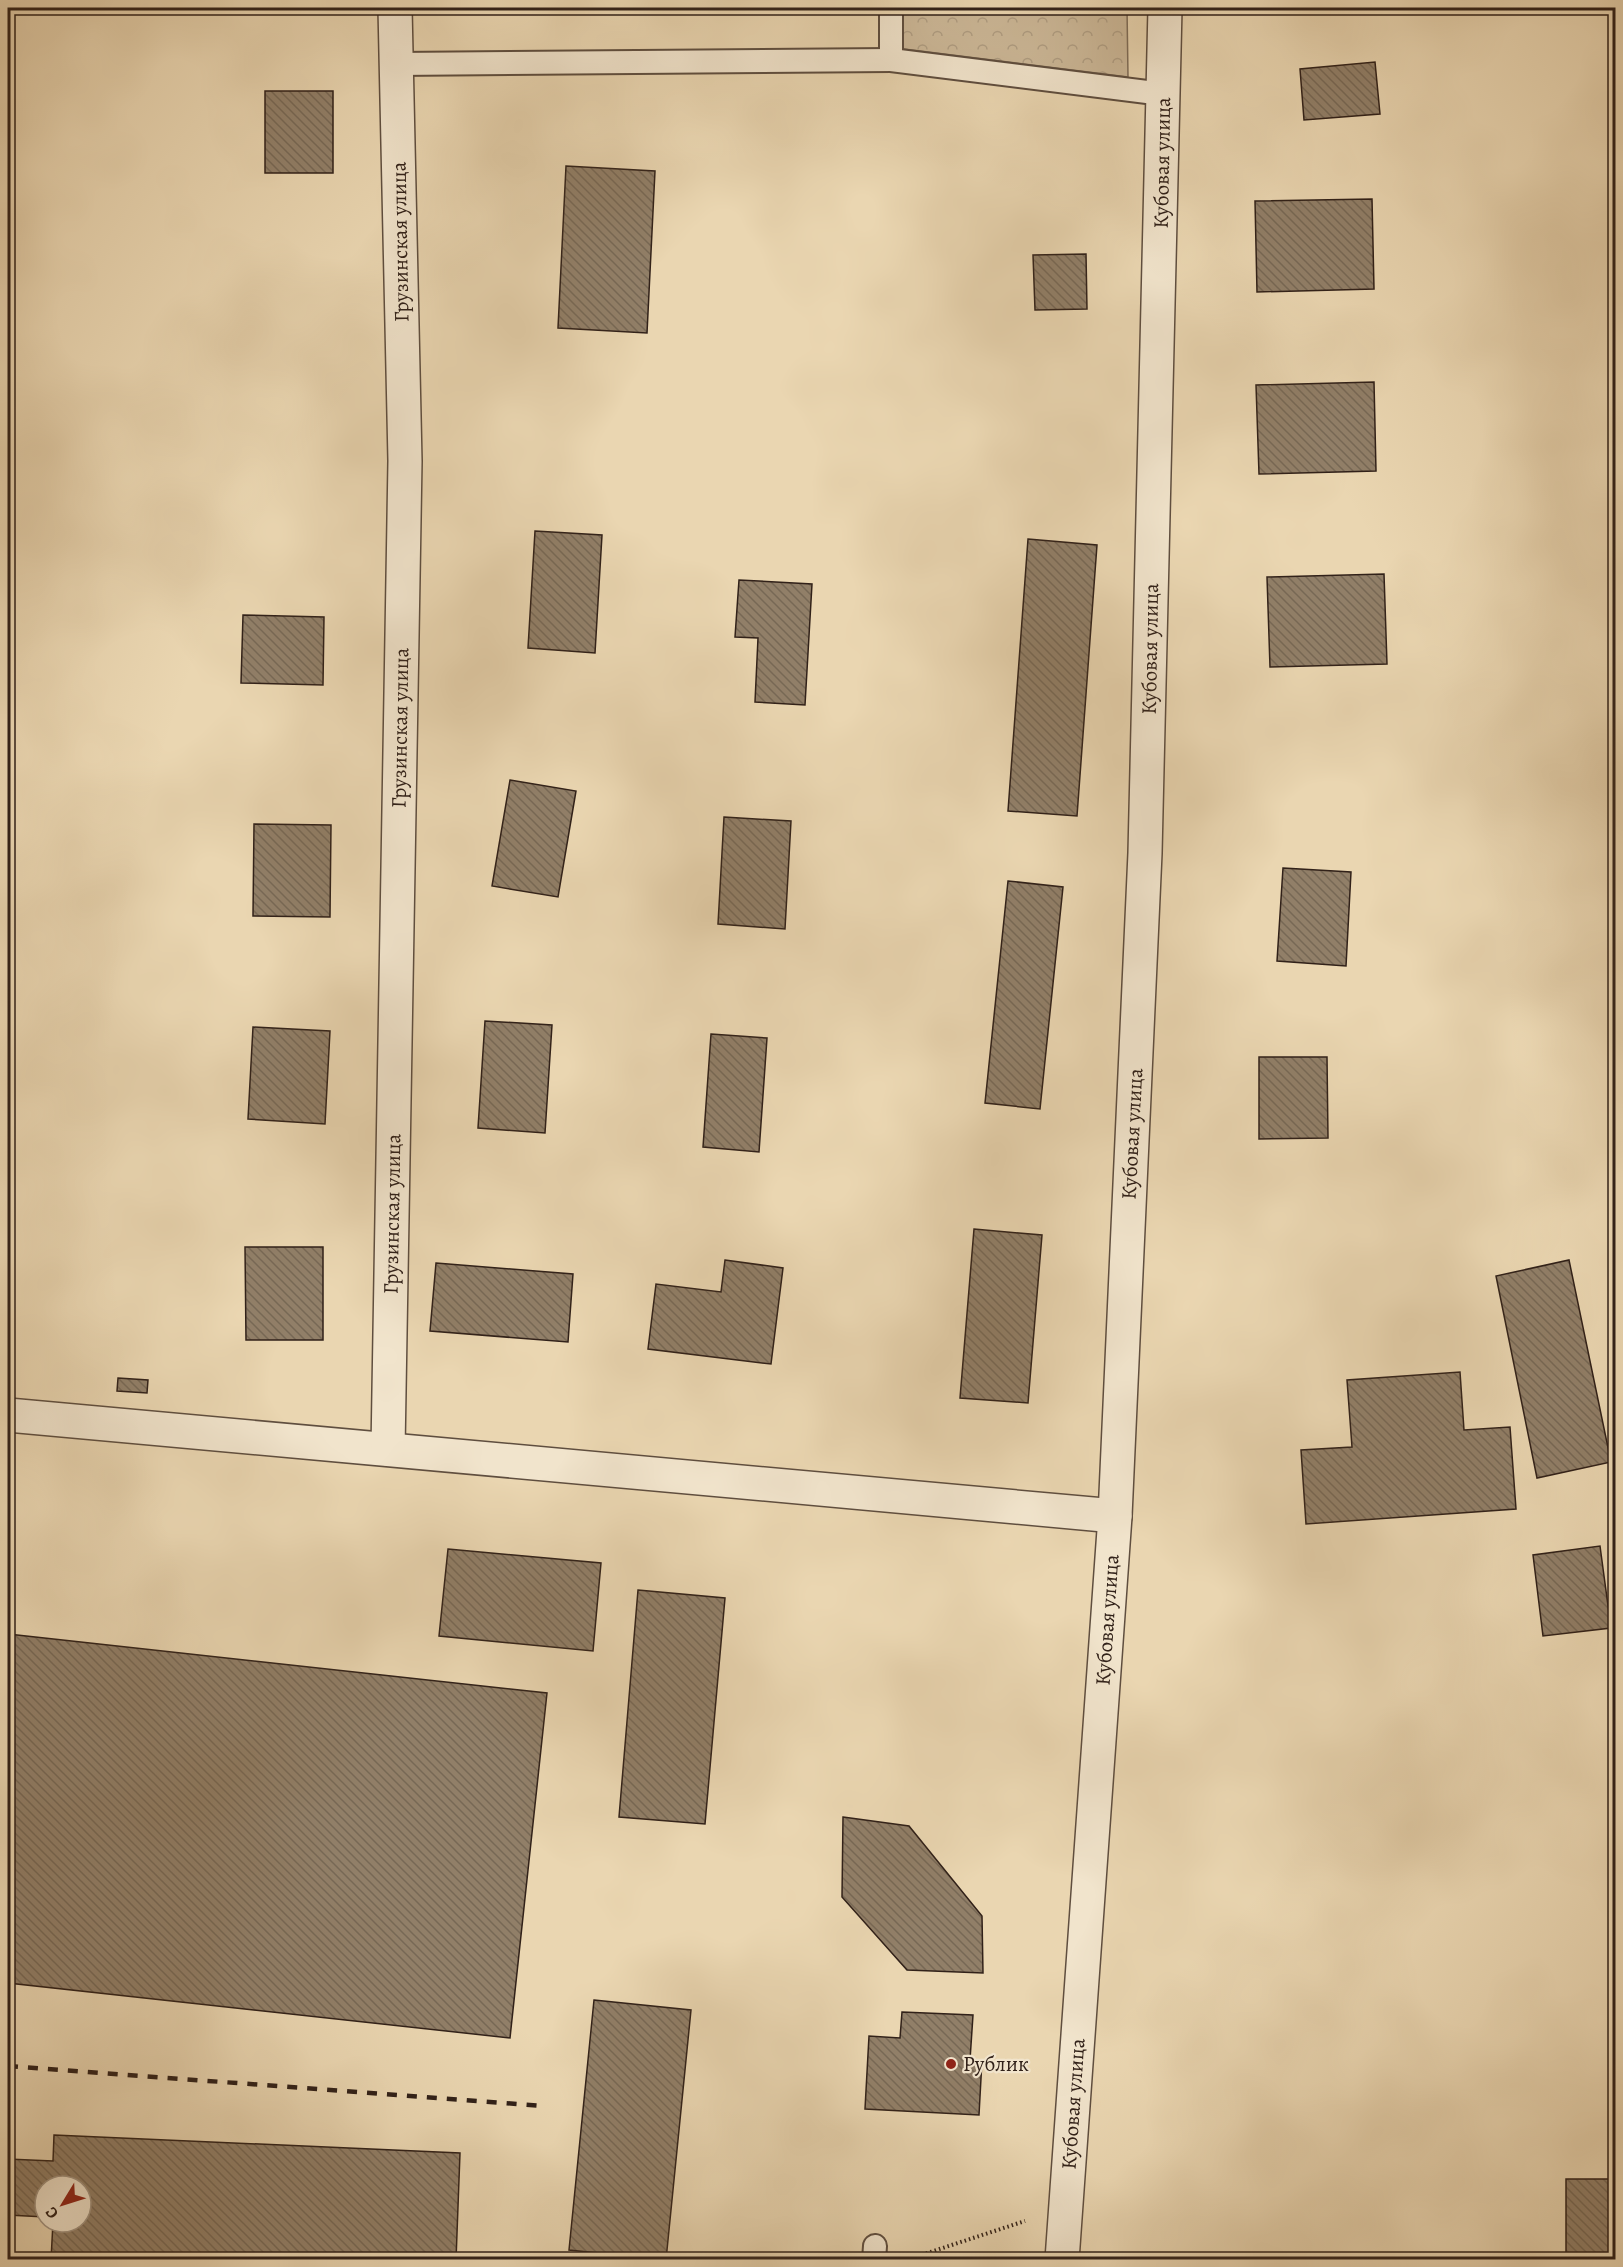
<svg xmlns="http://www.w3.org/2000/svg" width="1623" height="2267" viewBox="0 0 1623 2267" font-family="Alegreya,serif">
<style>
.park{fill:url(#park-crowns);stroke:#7e6c58;stroke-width:1.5}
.building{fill:url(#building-back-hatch);stroke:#312119;stroke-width:1.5}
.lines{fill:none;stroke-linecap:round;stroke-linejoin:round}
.lane-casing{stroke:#5f4e3f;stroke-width:26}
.street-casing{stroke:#5f4e3f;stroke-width:36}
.path{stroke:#312119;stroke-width:4;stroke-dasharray:1.5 3;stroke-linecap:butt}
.lane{stroke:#f1e4cc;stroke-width:22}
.street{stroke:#f1e4cc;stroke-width:33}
.rail{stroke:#312119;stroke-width:4.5;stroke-dasharray:10 10;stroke-linecap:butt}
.poi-dot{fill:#8f2418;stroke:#f1e4cc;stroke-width:2}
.labels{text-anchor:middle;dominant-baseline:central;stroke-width:4.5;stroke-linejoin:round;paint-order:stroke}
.street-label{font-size:21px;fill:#312119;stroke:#f1e4cc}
.poi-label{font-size:21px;fill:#312119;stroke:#f1e4cc;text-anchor:start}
</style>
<defs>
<pattern id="park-crowns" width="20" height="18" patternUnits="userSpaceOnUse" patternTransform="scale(1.5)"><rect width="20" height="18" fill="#cbb797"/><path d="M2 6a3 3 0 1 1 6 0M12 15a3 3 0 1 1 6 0" fill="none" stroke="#af9d82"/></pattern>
<pattern id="building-back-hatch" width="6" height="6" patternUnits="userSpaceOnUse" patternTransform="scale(1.5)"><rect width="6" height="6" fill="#917f68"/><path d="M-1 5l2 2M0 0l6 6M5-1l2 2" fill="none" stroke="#776855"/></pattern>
</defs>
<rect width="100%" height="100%" fill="#ead6b1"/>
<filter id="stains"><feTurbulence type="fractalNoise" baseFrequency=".00333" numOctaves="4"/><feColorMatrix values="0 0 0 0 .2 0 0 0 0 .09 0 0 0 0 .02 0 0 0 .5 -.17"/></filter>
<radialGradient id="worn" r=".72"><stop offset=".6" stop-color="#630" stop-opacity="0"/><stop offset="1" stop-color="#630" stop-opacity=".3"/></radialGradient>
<path class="park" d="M882,8h245l1,69 -248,-31z"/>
<g class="building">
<path d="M653,8h189v1l-189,4z"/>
<path d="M1375,62l5,52 -76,6 -4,-51z"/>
<rect x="265" y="91" width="68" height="82"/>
<path d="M566,166l89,5 -8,162 -89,-5z"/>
<path d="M1372,199l2,90 -117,3 -2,-91z"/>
<path d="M1086,254l1,55 -52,1 -2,-55z"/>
<path d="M1374,382l2,89 -117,3 -3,-89z"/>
<path d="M535,531l67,4 -7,118 -67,-5z"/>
<path d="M1028,539l69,6 -20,271 -69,-5z"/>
<path d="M1384,574l3,90 -117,3 -3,-90z"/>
<path d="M739,580l73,4 -7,121 -50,-3 3,-64 -23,-1z"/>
<path d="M243,615l81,2 -1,68 -82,-2z"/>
<path d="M510,780l66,11 -18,106 -66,-11z"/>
<path d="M724,817l67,4 -6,108 -67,-5z"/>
<path d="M254,824l77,1 -1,92 -77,-1z"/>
<path d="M1283,868l68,4 -5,94 -69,-5z"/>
<path d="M1008,881l55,6 -23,222 -55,-6z"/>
<path d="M485,1021l67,4 -7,108 -67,-5z"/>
<path d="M253,1027l77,4 -5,93 -77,-5z"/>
<path d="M711,1034l56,4 -8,114 -56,-5z"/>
<path d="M1259,1057h68l1,81 -69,1z"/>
<path d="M974,1229l68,6 -14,168 -68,-5z"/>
<path d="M245,1247h78v93h-77z"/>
<path d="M725,1260l58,8 -12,96 -123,-15 8,-65 65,8z"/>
<path d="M1569,1260l42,202 -74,16 -41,-202z"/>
<path d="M436,1263l137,11 -5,68 -138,-11z"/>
<path d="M1460,1372l4,58 46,-3 6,82 -210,15 -5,-74 51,-3 -5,-67z"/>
<path d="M118,1378l30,2 -1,13 -30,-2z"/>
<path d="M1600,1546l11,82 -68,8 -10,-81z"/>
<path d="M448,1549l153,14 -8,88 -154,-15z"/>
<path d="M638,1590l87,8 -20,226 -86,-7z"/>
<path d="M8,1634l539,59 -37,345 -502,-55z"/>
<path d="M843,1817l66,9 73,90 1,57 -76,-3 -65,-73z"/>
<path d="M594,2000l97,10 -25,250 -97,-10z"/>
<path d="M902,2012l71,3 -3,45h12l-3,55 -114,-6 4,-73 31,2z"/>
<path d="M54,2135l406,18 -4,107h-405l2,-38h28v-36h-36v31l-37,-2v-56l45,2z"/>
<rect x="1566" y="2179" width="50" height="81"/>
</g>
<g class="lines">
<g class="lane-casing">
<g id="lane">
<path d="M891,8v52l272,34"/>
<path d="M396,64l495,-4"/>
<path d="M874,2260l1,-14"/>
</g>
</g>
<g class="street-casing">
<g id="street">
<path d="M8,1415l1107,101"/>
<path d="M388,1449l17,-988 -10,-453"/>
<path d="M1062,2260l53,-744 30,-663 20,-845"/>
</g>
</g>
<path class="path" d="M909,2259l116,-38"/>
<use href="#lane" class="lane"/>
<use href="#street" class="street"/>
<path class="rail" d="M8,2066l536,40"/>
</g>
<circle class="poi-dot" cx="951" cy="2064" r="6"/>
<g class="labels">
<g class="street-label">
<text transform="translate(1162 163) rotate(-89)">Кубовая улица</text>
<text transform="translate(400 242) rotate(-91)">Грузинская улица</text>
<text transform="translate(1150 649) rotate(-89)">Кубовая улица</text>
<text transform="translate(400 728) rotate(-89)">Грузинская улица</text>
<text transform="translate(1132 1134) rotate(-87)">Кубовая улица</text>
<text transform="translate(392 1214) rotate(-89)">Грузинская улица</text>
<text transform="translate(1107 1620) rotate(-86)">Кубовая улица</text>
<text transform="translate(1073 2104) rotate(-86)">Кубовая улица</text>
</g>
<g class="poi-label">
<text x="963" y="2064">Рублик</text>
</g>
</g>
<rect width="1623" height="2267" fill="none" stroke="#ead6b1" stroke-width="30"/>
<rect x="9" y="9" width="1605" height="2249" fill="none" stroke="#312119" stroke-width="3"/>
<rect x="15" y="15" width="1593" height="2237" fill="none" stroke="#312119" stroke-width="1.5"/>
<g transform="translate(63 2204) rotate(232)"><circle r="28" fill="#f1e4cc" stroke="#a49684" stroke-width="1.5"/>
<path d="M0-4.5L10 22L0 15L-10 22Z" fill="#8f2418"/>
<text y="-9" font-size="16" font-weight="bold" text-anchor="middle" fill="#312119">С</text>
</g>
<rect width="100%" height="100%" filter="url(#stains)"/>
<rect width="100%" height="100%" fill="url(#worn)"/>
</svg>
